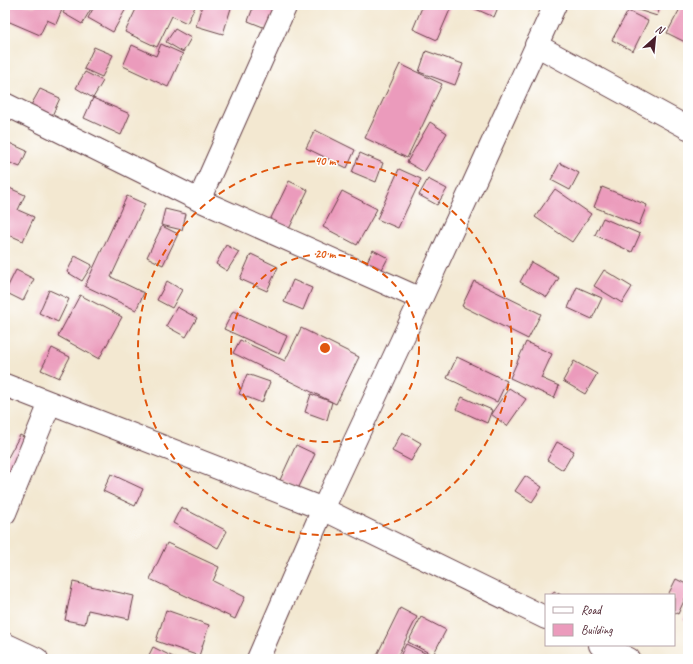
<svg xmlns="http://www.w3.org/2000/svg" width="693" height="664" viewBox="0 0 693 664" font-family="Caveat,sans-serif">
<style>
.building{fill:#eb9bbc}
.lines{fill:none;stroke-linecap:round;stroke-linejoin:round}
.minor-casing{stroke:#633d44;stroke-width:24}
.minor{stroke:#fff;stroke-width:22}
.ring{fill:none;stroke:#e0560e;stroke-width:2;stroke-dasharray:7 5}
.centre{fill:#e0560e;stroke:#fff;stroke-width:2}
.ring-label{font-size:12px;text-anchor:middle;font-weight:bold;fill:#e0560e;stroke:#fff;stroke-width:3;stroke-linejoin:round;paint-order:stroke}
</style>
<rect width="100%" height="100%" fill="#fff"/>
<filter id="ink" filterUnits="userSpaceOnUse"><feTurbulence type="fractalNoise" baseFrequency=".025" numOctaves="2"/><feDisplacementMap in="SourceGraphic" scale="8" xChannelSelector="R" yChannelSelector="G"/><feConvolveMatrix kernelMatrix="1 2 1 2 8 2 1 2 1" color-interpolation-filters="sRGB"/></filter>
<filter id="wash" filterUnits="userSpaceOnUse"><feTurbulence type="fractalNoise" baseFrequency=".012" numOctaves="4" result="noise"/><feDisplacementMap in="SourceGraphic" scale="16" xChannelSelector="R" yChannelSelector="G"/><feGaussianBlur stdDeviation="0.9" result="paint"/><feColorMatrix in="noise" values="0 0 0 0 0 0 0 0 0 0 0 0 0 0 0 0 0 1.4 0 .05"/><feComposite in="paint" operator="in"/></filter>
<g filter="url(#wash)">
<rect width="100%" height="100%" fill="#f3e8d1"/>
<g id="blocks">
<g class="building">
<path d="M5,5h24l6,2 1,-2h28l-8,19 -9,-4 -7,15 -35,-15z"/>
<path d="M67,5h22l3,2 -10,17 -19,-11z"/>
<path d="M95,5h33l-15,27 -25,-14z"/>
<path d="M138,5h58l-9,18 -15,-7 -15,31 -32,-15z"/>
<path d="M202,5h30l-9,29 -27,-8z"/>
<path d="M254,5h24l-10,24 -20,-8z"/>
<path d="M423,5h29l-15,35 -24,-11z"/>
<path d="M471,5h28l-5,12 -23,-10z"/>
<path d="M637,5h24l-4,11 -22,-7z"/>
<path d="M682,5h6v31l-3,6 -18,-9z"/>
<path d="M628,11l20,10 -15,30 -21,-11z"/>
<path d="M175,29l16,9 -8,14 -17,-10z"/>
<path d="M161,44l22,10 -15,33 -45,-21 9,-21 24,11z"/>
<path d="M94,47l19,8 -11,22 -18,-8z"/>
<path d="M426,51l37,13 -8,21 -36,-13z"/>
<path d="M400,64l42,20 -35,74 -42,-20z"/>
<path d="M85,72l18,9 -10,17 37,16 -9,21 -37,-17 9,-20 -17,-10z"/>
<path d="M40,89l20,9 -9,20 -21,-11z"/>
<path d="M430,122l17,11 -23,39 -17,-10z"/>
<path d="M315,130l40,20 -8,18 -41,-20z"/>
<path d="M5,141l22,10 -7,16 -15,-6z"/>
<path d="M360,153l23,10 -7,19 -24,-10z"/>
<path d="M560,163l19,10 -9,17 -19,-10z"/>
<path d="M399,169l22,10 -23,49 -21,-9z"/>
<path d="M428,179l19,10 -10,16 -18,-10z"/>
<path d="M289,181l19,9 -19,39 -19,-9z"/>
<path d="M5,186l20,9 -7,15 16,7 -11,24 -16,-7 1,-2 -3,-1z"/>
<path d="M602,187l45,18 -8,20 -45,-18z"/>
<path d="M555,189l36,25 -19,28 -37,-25z"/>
<path d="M342,191l35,18 -20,36 -34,-18z"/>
<path d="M127,196l18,8 -34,73 33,16 -8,17 -51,-24z"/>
<path d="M165,209l21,5 -4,16 -21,-5z"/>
<path d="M603,218l37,16 -8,18 -37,-17z"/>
<path d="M162,226l16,8 -15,31 -16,-8z"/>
<path d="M226,245l13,7 -12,19 -11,-7z"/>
<path d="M373,250l15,8 -9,17 -15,-8z"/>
<path d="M251,254l27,13 -11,24 -27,-12z"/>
<path d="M75,256l17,9 -10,16 -15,-9z"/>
<path d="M531,262l28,16 -12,19 -27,-15z"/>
<path d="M16,270l18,9 -11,22 -18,-9z"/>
<path d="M604,270l28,17 -10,16 -28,-17z"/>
<path d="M293,280l19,8 -9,22 -19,-8z"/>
<path d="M167,281l15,9 -10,18 -15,-8z"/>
<path d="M474,281l67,33 -13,25 -66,-33z"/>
<path d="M577,287l25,11 -10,21 -24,-11z"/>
<path d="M49,290l20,9 -11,23 -19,-9z"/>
<path d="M80,295l42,22 -23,42 -41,-23z"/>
<path d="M177,307l20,11 -11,19 -20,-11z"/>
<path d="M233,311l54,25 -8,18 -55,-25z"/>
<path d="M301,328l58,29 -23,47 -103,-51 7,-13 45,21z"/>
<path d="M526,342l26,12 -11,24 18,8 -5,12 -44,-20z"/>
<path d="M52,348l18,9 -11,21 -18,-8z"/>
<path d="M457,357l50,24 -10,21 -50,-24z"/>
<path d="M574,361l23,13 -12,20 -22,-13z"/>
<path d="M247,374l23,8 -8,21 -23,-9z"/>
<path d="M509,388l17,11 -19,27 -16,-12z"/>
<path d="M311,394l21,8 -5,18 -22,-8z"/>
<path d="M462,397l30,13 -5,13 -31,-14z"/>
<path d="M402,432l19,11 -10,18 -19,-10z"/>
<path d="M20,435l23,12 -18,34 -20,-11v-7z"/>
<path d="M557,442l17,9 -11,19 -16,-10z"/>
<path d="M296,445l19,9 -17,35 -18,-9z"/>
<path d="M111,474l32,15 -8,17 -32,-15z"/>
<path d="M525,476l17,11 -10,15 -17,-11z"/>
<path d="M181,507l46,24 -9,17 -45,-25z"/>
<path d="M167,543l52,24 -6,14 32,16 -10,22 -85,-40z"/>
<path d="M676,579l12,6v7l-10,22 -4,-2v-17h-6z"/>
<path d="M73,582l61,14 -5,23 -41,-9 -3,14 -20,-4z"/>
<path d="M554,591l7,4h-9z"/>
<path d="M400,608l17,9 -21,42h-21z"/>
<path d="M166,610l43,15 -10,31 -43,-15z"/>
<path d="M688,611v12l-5,-3z"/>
<path d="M421,617l25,13 -13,25 -25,-13z"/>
<path d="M406,644l23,11 -2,4 -28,-1z"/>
<path d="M153,647l24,12h-30z"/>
</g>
</g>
</g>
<g filter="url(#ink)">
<use href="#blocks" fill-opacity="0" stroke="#633d44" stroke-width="1"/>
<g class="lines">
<g class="minor-casing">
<g id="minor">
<path d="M536,45l152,83"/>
<path d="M5,104l194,96 222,99"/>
<path d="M199,200l87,-195"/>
<path d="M5,385l318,124 223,109"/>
<path d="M5,513l45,-110"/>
<path d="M5,644l32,15"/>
<path d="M600,645l29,14"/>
<path d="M258,659l65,-150 98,-210 134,-294"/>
</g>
</g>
<use href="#minor" class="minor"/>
</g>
</g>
<g class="ring">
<circle cx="325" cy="348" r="94"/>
<circle cx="325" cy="348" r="187"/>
</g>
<circle cx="325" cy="348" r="6" class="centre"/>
<g class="ring-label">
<text x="325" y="165">40 m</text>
<text x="325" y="258">20 m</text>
</g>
<rect width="693" height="664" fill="none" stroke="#fff" stroke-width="20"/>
<rect x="545" y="594" width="130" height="52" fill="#ffffff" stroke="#b7a5aa"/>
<rect x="553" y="607" width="20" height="6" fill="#ffffff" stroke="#b7a5aa"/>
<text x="581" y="614" font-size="12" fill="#4a1f2b">Road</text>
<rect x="553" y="624" width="20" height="12" fill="#eb9bbc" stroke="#b7a5aa"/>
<text x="581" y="634" font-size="12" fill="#4a1f2b">Building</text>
<g transform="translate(655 38) rotate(27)" stroke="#ffffff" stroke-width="3" paint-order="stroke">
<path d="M0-3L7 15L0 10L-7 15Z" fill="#4a1f2b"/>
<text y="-6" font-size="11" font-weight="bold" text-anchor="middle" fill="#4a1f2b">N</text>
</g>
</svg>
